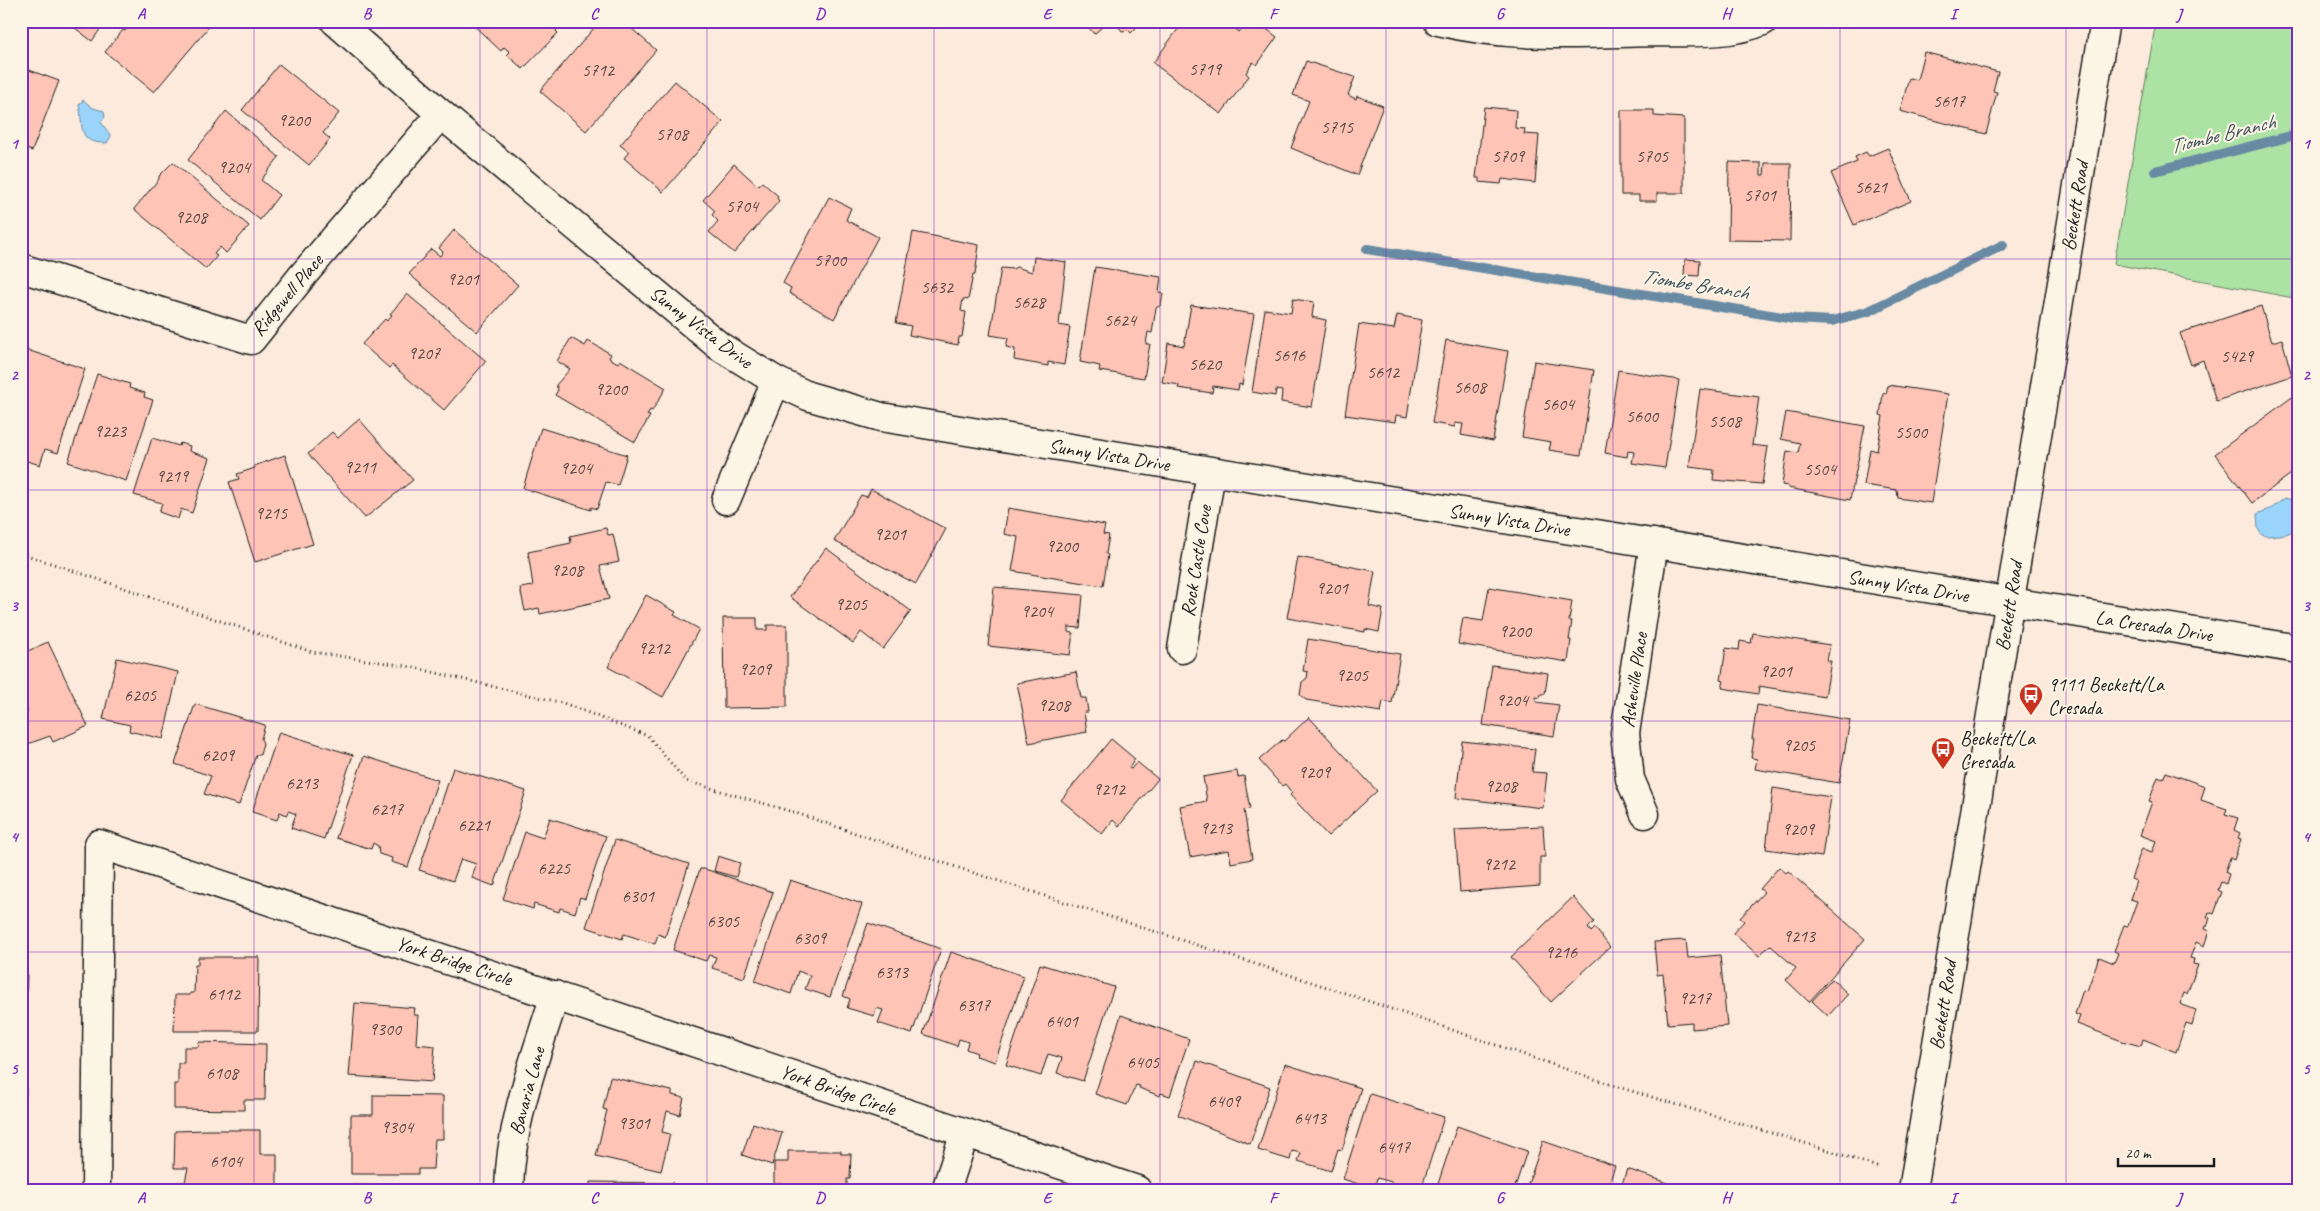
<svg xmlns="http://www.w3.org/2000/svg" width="2320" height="1211" viewBox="0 0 2320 1211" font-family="Caveat,sans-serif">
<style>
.green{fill:#ade2a5;stroke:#647f60}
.water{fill:#9bd4fb;stroke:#688aa2}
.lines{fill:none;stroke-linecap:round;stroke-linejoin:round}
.stream{stroke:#688aa2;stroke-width:10}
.building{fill:#fec4b6;stroke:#1c1c1c}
.minor-casing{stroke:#1c1c1c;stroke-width:31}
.path{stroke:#1c1c1c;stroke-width:3;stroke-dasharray:1 4;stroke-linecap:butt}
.minor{stroke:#fcf5e5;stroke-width:28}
.grid{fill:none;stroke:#7b2cbf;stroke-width:1;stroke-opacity:0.55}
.labels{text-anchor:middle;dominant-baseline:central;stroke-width:4;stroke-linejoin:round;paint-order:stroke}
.number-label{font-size:18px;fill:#544642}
.street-label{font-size:20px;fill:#1c1c1c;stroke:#fcf5e5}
.poi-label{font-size:20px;fill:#1c1c1c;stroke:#fcf5e5;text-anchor:start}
.water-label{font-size:21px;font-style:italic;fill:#42535f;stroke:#fcf5e5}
.neatline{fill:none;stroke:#7b2cbf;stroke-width:2}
.grid-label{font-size:16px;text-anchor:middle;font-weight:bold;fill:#7b2cbf}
</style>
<rect width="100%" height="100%" fill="#fcebdc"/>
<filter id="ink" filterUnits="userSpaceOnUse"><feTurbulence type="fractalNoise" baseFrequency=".02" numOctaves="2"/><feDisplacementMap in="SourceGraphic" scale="10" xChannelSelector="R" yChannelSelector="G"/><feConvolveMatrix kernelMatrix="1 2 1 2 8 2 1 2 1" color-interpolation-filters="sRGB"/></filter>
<g filter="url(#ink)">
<path class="green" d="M2156,21h143v278l-185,-35z"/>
<g class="water">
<path d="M83,100l10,8 11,3 1,6 -4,5 10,14 -4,7c-31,1 -23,-17 -28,-38z"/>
<path d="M2285,498l14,4c0,19 2,31 -20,33 -6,0 -10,2 -17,0l-4,-6 -1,-15 15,-6z"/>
</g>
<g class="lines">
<g class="stream">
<path d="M2155,171l144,-37"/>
<path d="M1367,249l427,70 38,2 37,-10 134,-66"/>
</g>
</g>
<g class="building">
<path d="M66,21h40l-14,20z"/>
<path d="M210,21l2,2 -58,69 -49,-40 18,-22 2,1 7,-8 -1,-2z"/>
<path d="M469,21h95l-8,10 2,2 -35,36 -16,-14 3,-3 -6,-5 -3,4z"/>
<path d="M600,21h23l33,29 -70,81 -46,-40z"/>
<path d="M1083,21h26l-15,13z"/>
<path d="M1114,21h29l-12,12 -3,-3 -6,1z"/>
<path d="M1184,21h52l-3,6 6,5 8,-11h9l21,16 -20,28 -4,-3 -7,11 3,3 -28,38 -68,-51z"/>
<path d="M1924,52l74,20 -5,19 4,1 -11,42 -86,-23 9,-33 8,2z"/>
<path d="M1306,61l49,16 -7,18 8,4 1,-3 26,10 -26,69 -66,-27 18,-47 -16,-6z"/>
<path d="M279,64l60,49 -16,20 7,6 -21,26 -67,-55z"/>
<path d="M21,67l38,14 -27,70 -11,-4z"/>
<path d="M675,81l48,41 -60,70 -39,-34 5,-6 -9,-7z"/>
<path d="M1484,107l32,3 -1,18 10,1 -1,5 15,1 -4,48 -33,-4 -1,5 -22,-2v-4h-3z"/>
<path d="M1621,110h33v6l30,2v75h-27v8h-18v-6h-18z"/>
<path d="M226,111l53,46 -18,23 18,15 -19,25 -72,-60z"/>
<path d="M1888,148l23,53 -57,24 -23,-52 26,-11 -2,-5 11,-5 3,4z"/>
<path d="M173,162l76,64 -23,27 -6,-6 -6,7 3,2 -11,13 -72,-60 25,-30v-3z"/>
<path d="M1729,162l32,1v12h3l1,-12h26l-1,78 -62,-1z"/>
<path d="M734,164l24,22 4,-4 16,14 -1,2 2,3 -45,52 -25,-21 9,-11 -6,-6 3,-4 -12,-11z"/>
<path d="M829,197l22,11 -5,12 32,17 -44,82 -45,-26 2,-5 -8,-5z"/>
<path d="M454,230l64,55 -41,47 -68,-58 22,-25 9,7 3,-4 -4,-4z"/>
<path d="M913,232l66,13 -4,30h-2l-5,25 -5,-1 -2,12 5,1 -4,25h-3l-1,8 -49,-10 2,-9 -15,-3z"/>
<path d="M1034,257l32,5 -7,63 11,2 -6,38 -16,-3v4l-34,-6 1,-11 -9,-2 2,-9 -18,-3 11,-67 12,1 3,-2 16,5z"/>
<path d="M1685,259l15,1 -1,16 -15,-1z"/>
<path d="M1095,267l66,10 -2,15 4,1 -2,12 -5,3 -4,25 -4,-1 -2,12h4l-6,34 -45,-7 1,-5 -20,-4z"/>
<path d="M407,294l79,67 -42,49 -52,-45 -3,3 -27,-24 23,-25 2,2 5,-6 -2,-1z"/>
<path d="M1293,299l21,3 -2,15 14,3 -14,87 -31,-5 1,-11 -6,-1 -1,6 -23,-4 13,-83 26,4z"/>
<path d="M1191,305l63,9 -12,71 -3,-1 -1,6 -25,-4 -1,7 -34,-5 1,-3 -17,-3 6,-39 16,3z"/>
<path d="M2261,306l11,36 10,-3 10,37 -76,25 -13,-41 -12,5 -11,-32z"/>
<path d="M1397,315l25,5 -15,97 -11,-2 -1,7 -50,-7 14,-91 35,5z"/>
<path d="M571,338l14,8 3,-5 23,13 -2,4 9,5 2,-3 46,28 -14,23 -2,-1 -3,5 3,1 -15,26 -80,-47 3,-5 -2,-5 14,-16 -13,-8z"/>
<path d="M1446,340l62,11 -15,90 -32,-6 2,-11 -8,-1v4l-23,-4z"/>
<path d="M27,350l58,19 -27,84 -13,-4 -5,16 -19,-6v-91z"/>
<path d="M1534,361l60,9 -13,85 -32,-5 2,-8 -29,-5z"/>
<path d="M1618,370l61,10 -14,88 -33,-5 2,-11 -6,-1 -1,6 -22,-4z"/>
<path d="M97,374l33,10 -1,4 16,5 -1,4 9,3 -27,81 -58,-19z"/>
<path d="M1888,385l60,9 -17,109 -33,-5 -1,-8 -33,-5 6,-36 7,2 6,-35 -3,-1 3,-22 3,1z"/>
<path d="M1700,389l59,8 -7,48 16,2 -6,37 -49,-4 1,-10 -25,-3z"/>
<path d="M2299,392v76l-47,35 -37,-49z"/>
<path d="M1786,412l79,14 -15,74 -62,-12v-2l-6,-1 5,-34 11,2 2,-10 -19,-4z"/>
<path d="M359,419l54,61 -48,38 -57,-64 24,-22 6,6z"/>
<path d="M541,428l86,27 -9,30 -12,-3 -9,27 -6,-2v3l-68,-22z"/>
<path d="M152,438l27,8 1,-3 10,3 -1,5 21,7 -18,55 -11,-4 -3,10 -19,-7 3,-9 -28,-8z"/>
<path d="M285,455l28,89 -58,18 -26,-80 10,-3 -2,-5 18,-6 -1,-2z"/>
<path d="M871,489l75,40 -30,55 -82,-43 27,-46 6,2z"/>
<path d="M1008,508l97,17 -2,9 6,1 -3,19 2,1 -5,31 -91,-15 6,-34 -14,-3z"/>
<path d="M606,528l2,7 5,-1 6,28 -19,4 9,33 -69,15 -1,-6 -14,3 -5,-23 13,-2 -5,-34 43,-9 -1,-7z"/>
<path d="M826,548l85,63 -28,38 -22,-17 -8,11 -63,-46z"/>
<path d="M1298,557l77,14 -6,35 14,3 -4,23 -14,-3v3l-78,-14z"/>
<path d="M994,587l89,8 -3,33 -12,-1v5l5,1 -3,22 -82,-9z"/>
<path d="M1489,587l83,14 -3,20h3l-3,19h2l-3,22 -110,-18 5,-26 20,3z"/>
<path d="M646,595l30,17 -2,3 25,14 -36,68 -55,-30z"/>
<path d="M723,618h34v12h10v-5h20v82l-63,1z"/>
<path d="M1753,633l77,12 -3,16h4l-6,36 -66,-11 -1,8 -36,-6 2,-7 -3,-1 5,-32 13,2 1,-9 11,2z"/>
<path d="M1308,639l92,15 -8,49 -9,-2 -2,11 -75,-12 -6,-5 2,-13 5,-4 1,-6 -5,-1z"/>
<path d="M48,642l40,84 -35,16 -3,-6 -25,9 -4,-8v-22l7,-3 -7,-15v-31l4,-2 -4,-10z"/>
<path d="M117,658l61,14 -15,67 -34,-8 1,-6 -27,-6z"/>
<path d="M1492,665l56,8 -3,21h-4l-1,4 -4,-1v5l23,3 -5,31 -71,-11z"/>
<path d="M1076,672l5,26h5l2,14h-4l3,20 -58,11 -12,-60z"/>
<path d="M195,704l70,21 -4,14 2,4 -3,12h-4l-17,50 -35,-11 7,-18 -36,-12z"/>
<path d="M1757,705l93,15 -11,63 -84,-14 2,-10 -6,-1 3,-19h-2z"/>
<path d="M1309,717l68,74 -49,45 -38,-41 2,-2 -7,-9 -3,2 -23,-26 23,-20 2,1z"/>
<path d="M279,732l74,23 -29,84 -33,-11 5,-14 -8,-3 -1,4 -7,-3 -3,8 -25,-8z"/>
<path d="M1111,739l24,20 -6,9 2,1 6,-7 21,17 -39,47 -6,-6 -11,14 -41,-34z"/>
<path d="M1462,741l73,8 -3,23 15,1 -4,35 -87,-10z"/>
<path d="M364,756l74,24 -30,87 -17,-5 1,-4 -13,-4 -1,-8 -5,-3 -2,6 -35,-11z"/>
<path d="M453,768l73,23 -32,95 -22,-8 4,-14 -15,-5 -8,22 -34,-11z"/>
<path d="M1237,771l1,6 6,-1 6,33 -6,1 8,49 -21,4 -2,-13 -39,7 -10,-51 27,-5 -4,-24z"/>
<path d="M2166,772l39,14 -4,14 26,9 -2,5 13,4 -4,12 6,3 -2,5 3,1 -7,21 -4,-2 -5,14 4,2 -3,10 -5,-2 -3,8 4,2 -8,22 -5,-2 -2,5 3,1 -3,9 -2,-1 -1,3 5,2 -5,15 -8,-4 -6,16 4,1 -1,5 5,1 -11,29 -3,-1 -4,11 16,6 -4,15 -6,-2 -10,29 -33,-13 -2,7 -19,-5 -45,-17 3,-8 -5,-2 8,-24 4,1 12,-34 15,6 4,-10 -4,-2 10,-26 4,1 9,-25 -7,-2 6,-18 -5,-2 11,-31 10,4 4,-11 -16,-6 12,-33 -3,-1 9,-24 5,2z"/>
<path d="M1773,788l58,9 -9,60 -56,-8z"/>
<path d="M550,818l56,18 -21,63 -5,-2 -5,16 -15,-5 -1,4 -25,-8 -1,5 -30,-10 22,-67 18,6z"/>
<path d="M1543,826l2,31h-5v29l-80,6 -5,-62z"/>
<path d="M615,840l74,24 -24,73 -7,-3 -3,10 -31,-10 -2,5 -36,-12z"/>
<path d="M718,856l22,7 -4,14 -22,-6z"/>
<path d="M1779,867l7,6 2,-2 77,68 -56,63 -23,-22 10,-12 -26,-23 -11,11 -26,-23 11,-12 -4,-3 24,-26 -4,-3z"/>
<path d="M700,869h5l68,23 -29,86 -32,-10 4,-11 -7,-2 -3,6 -33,-11z"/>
<path d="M790,880l72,24 -32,93 -25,-8 5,-13 -12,-5 -7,23 -36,-13z"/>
<path d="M1573,897l21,25 -6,6 3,4 4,-4 15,19 -59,55 -40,-45z"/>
<path d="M868,923l73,26 -29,85 -34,-11 5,-13 -7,-2 -2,8 -27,-8 3,-9 -7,-3z"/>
<path d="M1686,940l2,18 32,-3 7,71 -35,3v-7l-24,2 -5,-50 -6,1 -3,-33z"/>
<path d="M951,952l73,24 -29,86 -19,-6 1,-3 -11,-4 2,-7 -9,-3 -2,7 -34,-12z"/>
<path d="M198,957h61l-1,74h-84l1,-36h15v-2h4l1,-28h3z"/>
<path d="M1040,964l74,23 -31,94 -26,-8 5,-15 -14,-4 -7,22 -35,-11z"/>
<path d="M21,973h6l-1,36h-5z"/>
<path d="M1832,979l16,15 -20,22 -16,-15z"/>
<path d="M355,1003l60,5 -1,7h4l-2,29 19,2 -3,36 -83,-6z"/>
<path d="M1121,1015l68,24 -19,57 -9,-3 -1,3 -21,-8 1,-2 -4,-1 -9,20 -32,-11z"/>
<path d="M199,1042l67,2 -1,56h-21v10l-70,-1v-25h4v-21h6v-16h14z"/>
<rect x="21" y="1061" width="5" height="35"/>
<path d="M1197,1061l73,26 -20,57 -72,-29z"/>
<path d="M1285,1064l76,24 -19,62 -4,-1 -7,22 -33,-10 3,-8 -9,-2 -2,9 -32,-10z"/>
<path d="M610,1077l62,14v4l12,3 -4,17 -13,-4 -5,21 8,2 -9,37 -65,-15 11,-46 -4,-1z"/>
<path d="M1370,1094l74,23 -23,73h-18l-12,-4 1,-4 -15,-4 -3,11 -31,-10z"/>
<path d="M373,1095l70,1v43h-8l-2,30h-15v5h-67v-59h22z"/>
<path d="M753,1123l29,10 -10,32 -30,-10z"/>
<path d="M1457,1126l70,25 -13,39h-78z"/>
<path d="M207,1130h53v24h17v31h-17v5h-83v-8h8l3,-14h-14l1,-37z"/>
<path d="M1543,1141l72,25 -8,24h-81z"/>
<rect x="21" y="1142" width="4" height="45"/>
<path d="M788,1151h53v3h10l-1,25h-3v11h-65v-6h-8v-22h14z"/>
<path d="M1627,1169l62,21h-69z"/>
<path d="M590,1182l83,1v7h-83z"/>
<path d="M347,1185l90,1v4h-90z"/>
</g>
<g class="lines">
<g class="minor-casing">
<g id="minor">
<path d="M335,21l106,93 278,232 57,35 32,15 73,21 1418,232"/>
<path d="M1438,21c72,18 143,13 216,11 36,0 76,3 109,-11"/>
<path d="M21,268l230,72 52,-65 138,-161"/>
<path d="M726,500l50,-119"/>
<path d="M1182,649l29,-177"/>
<path d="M1645,814l-15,-35 -5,-46 29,-190"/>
<path d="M96,1190l3,-346 1038,346"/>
<path d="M509,1190c1,-68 26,-131 46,-195"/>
<path d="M946,1190l19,-57"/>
<path d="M1913,1190l192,-1169"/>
</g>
</g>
<path class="path" d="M21,553l291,99 95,14 156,37 85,33 38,45 107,31 175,59 371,120 276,95 216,65 49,17"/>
<use href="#minor" class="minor"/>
</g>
</g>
<path class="grid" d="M254,21v1169M480,21v1169M707,21v1169M934,21v1169M1160,21v1169M1386,21v1169M1613,21v1169M1840,21v1169M2066,21v1169M21,259h2278M21,490h2278M21,721h2278M21,952h2278"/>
<defs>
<g id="bus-pin" transform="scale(1.25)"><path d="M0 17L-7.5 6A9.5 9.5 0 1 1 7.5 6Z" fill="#c8321e" stroke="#fcf5e5"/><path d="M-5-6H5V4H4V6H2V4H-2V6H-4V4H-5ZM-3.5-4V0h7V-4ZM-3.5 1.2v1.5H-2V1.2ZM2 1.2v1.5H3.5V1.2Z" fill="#fff"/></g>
</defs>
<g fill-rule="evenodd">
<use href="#bus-pin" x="2031" y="695"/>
<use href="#bus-pin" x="1943" y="749"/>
</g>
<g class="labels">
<g class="number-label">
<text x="1205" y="69">5719</text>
<text x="598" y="70">5712</text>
<text x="1949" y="101">5617</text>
<text x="294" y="120">9200</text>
<text x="1337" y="127">5715</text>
<text x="672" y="134">5708</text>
<text x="1508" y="156">5709</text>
<text x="1652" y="156">5705</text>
<text x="234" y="167">9204</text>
<text x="1871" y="187">5621</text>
<text x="1760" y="195">5701</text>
<text x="742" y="206">5704</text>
<text x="191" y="217">9208</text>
<text x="830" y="260">5700</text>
<text x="463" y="279">9201</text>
<text x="937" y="287">5632</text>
<text x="1029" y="302">5628</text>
<text x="1120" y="320">5624</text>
<text x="424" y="353">9207</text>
<text x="1289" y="355">5616</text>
<text x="2237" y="356">5429</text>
<text x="1205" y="364">5620</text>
<text x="1383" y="372">5612</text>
<text x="1470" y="387">5608</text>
<text x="611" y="389">9200</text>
<text x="1558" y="404">5604</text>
<text x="1642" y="416">5600</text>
<text x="1725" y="421">5508</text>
<text x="110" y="431">9223</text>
<text x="1911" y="432">5500</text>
<text x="360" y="467">9211</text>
<text x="576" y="468">9204</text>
<text x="1820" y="469">5504</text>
<text x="172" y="476">9219</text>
<text x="271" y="513">9215</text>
<text x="890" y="534">9201</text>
<text x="1062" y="546">9200</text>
<text x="567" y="570">9208</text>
<text x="1332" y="588">9201</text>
<text x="851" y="604">9205</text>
<text x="1037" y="611">9204</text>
<text x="1515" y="631">9200</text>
<text x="654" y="648">9212</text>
<text x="755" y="669">9209</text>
<text x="1776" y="671">9201</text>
<text x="1352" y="675">9205</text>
<text x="140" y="695">6205</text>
<text x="1512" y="700">9204</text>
<text x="1054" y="705">9208</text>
<text x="1799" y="745">9205</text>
<text x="218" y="755">6209</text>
<text x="1314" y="772">9209</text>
<text x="302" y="783">6213</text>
<text x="1501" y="786">9208</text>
<text x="1109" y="789">9212</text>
<text x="387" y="809">6217</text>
<text x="474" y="825">6221</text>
<text x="1216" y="828">9213</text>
<text x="1798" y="829">9209</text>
<text x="1499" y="864">9212</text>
<text x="554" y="868">6225</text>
<text x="638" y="896">6301</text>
<text x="723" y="921">6305</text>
<text x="1799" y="936">9213</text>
<text x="810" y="938">6309</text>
<text x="1561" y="952">9216</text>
<text x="892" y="972">6313</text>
<text x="224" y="994">6112</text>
<text x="1695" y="998">9217</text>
<text x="974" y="1005">6317</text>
<text x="1062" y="1021">6401</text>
<text x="385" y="1029">9300</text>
<text x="1143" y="1062">6405</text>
<text x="222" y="1073">6108</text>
<text x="1224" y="1101">6409</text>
<text x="1310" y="1118">6413</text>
<text x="634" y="1123">9301</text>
<text x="397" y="1127">9304</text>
<text x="1394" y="1147">6417</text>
<text x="226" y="1161">6104</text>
</g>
<g class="street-label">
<text transform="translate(2075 206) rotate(-81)">Beckett Road</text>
<text transform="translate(287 295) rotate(-50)">Ridgewell Place</text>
<text transform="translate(701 327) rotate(37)">Sunny Vista Drive</text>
<text transform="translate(1109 455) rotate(9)">Sunny Vista Drive</text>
<text transform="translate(1509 520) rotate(9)">Sunny Vista Drive</text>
<text transform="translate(1196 561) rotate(-81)">Rock Castle Cove</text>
<text transform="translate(1908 586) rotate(9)">Sunny Vista Drive</text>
<text transform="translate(2009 606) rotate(-81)">Beckett Road</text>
<text transform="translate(2154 626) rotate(9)">La Cresada Drive</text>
<text transform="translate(1634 680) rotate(-82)">Asheville Place</text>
<text transform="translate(454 961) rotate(18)">York Bridge Circle</text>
<text transform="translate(1943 1005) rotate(-81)">Beckett Road</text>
<text transform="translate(838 1090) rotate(19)">York Bridge Circle</text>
<text transform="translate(527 1091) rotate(-75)">Bavaria Lane</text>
</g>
<g class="poi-label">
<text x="2048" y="684">9111 Beckett/La<tspan x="2048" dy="23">Cresada</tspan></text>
<text x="1960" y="738">Beckett/La<tspan x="1960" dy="23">Cresada</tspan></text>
</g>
<g class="water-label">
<text transform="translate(2222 134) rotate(-14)">Tiombe Branch</text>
<text transform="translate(1695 284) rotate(9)">Tiombe Branch</text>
</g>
</g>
<rect width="2320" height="1211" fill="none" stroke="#fcf5e5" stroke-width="55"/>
<path d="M2118 1158v8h96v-8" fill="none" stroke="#1c1c1c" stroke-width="2.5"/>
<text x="2125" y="1158" font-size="15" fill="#1c1c1c" stroke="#fcf5e5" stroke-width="4" paint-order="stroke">20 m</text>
<rect x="28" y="28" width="2264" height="1156" class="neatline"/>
<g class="grid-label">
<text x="141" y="19">A</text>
<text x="367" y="19">B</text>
<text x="594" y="19">C</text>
<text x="820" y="19">D</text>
<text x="1047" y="19">E</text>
<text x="1273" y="19">F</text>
<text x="1500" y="19">G</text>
<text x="1726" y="19">H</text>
<text x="1953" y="19">I</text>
<text x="2179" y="19">J</text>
<text x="14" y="149">1</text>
<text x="2306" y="149">1</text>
<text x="14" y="380">2</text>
<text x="2306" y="380">2</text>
<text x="14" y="611">3</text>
<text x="2306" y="611">3</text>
<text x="14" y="842">4</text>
<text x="2306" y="842">4</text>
<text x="14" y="1074">5</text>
<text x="2306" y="1074">5</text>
<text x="141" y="1203">A</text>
<text x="367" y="1203">B</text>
<text x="594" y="1203">C</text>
<text x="820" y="1203">D</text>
<text x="1047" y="1203">E</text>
<text x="1273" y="1203">F</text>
<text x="1500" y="1203">G</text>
<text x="1726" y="1203">H</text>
<text x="1953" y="1203">I</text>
<text x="2179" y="1203">J</text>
</g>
</svg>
